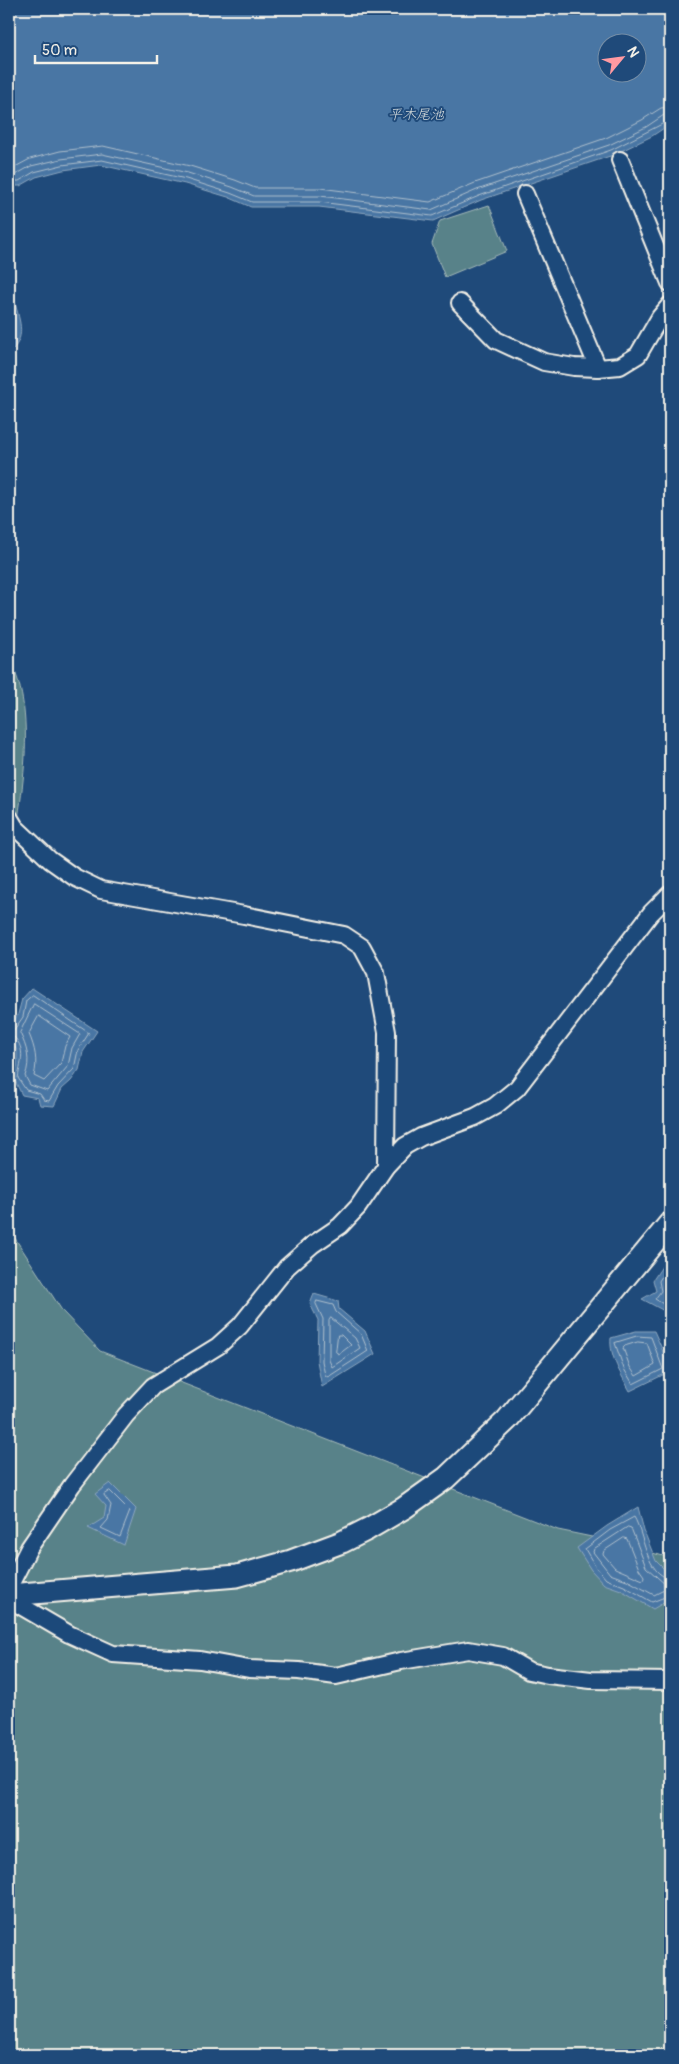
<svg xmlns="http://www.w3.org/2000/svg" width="679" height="2064" viewBox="0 0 679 2064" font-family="Pangolin,'Klee One',sans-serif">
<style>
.green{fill:#588289;stroke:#a6bab8}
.water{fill:#4976a4;stroke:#8da7bf;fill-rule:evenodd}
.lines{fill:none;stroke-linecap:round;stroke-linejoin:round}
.shore{stroke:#b0c0cd;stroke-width:1}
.minor-casing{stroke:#f4f1e8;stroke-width:20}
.tertiary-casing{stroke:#f4f1e8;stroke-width:25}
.minor{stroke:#1f4a7a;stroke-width:16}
.tertiary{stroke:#1f4a7a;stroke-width:21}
.labels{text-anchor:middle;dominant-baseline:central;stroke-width:4;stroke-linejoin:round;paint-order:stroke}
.water-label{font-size:14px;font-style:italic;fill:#dadfde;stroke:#1f4a7a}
</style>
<rect width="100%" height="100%" fill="#1f4a7a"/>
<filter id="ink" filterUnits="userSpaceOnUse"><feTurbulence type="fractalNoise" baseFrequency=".02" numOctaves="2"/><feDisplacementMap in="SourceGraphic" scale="10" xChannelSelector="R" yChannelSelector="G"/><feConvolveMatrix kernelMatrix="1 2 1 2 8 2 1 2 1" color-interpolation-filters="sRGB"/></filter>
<g filter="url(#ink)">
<g class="green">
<path d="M489,205l18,46 -62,26 -13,-33 8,-23z"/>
<path d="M9,659c32,57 9,154 0,217z"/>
<path d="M9,1229l54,83 37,39 458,179 53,11 59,17v497h-661z"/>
</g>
<g class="water">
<path d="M9,9h661v115l-18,12 -39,19 -132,45 -48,21 -114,-14h-68l-23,-10 -43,-13 -84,-19 -38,5 -27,7 -16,9h-11zM606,42h30v30h-30z"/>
<path d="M15,303c5,19 12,35 -6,50v-49z"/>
<path d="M32,988l65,43 -14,21 -4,18 -8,11 -9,8 -8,17 -14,-1 -2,-7 -16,-3 -7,-14 -6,-1v-7l4,2 4,-9v-15l-8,-15v-7l9,-15 4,-15z"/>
<path d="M670,1258v56l-28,-15 14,-8 -3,-11 14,-21z"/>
<path d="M314,1294l24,7 1,8 26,22 10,23 -53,33 -5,-26 1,-41 -8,-16z"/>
<path d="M636,1331h18l8,18 7,23 -39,19c-8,-15 -21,-35 -19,-53z"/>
<path d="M110,1483l26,26 -12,36 -36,-17 16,-10 2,-12 -11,-12z"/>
<path d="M638,1507l6,24 12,30 14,14v24l-17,10 -32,-19 -17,-6 -13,-14 -14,-22 30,-22z"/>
</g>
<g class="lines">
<g class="shore">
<path d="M9,167h6l15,-8 30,-8 43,-5 87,20 45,14 20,8h65l110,14 45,-19 131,-45 36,-18 19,-12 9,-1"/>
<path d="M9,175l8,-1 14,-8 30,-7 41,-5 86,19 44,14 22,9h66l111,14 46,-20 132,-45 37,-18 18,-12 6,-1"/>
<path d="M9,181h10l15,-9 28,-7 40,-5 84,19 44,14 22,9h67l113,14 47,-20 132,-46 59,-30"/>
<path d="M33,995l56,38 -11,17 -4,19 -16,17 -9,15 -5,-1 -4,-6 -14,-4 -8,-12c3,-18 9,-30 -7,-44l12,-17 3,-16z"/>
<path d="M34,1004l46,30 -8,14 -4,18 -21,25 -17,-6 -5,-9c6,-16 2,-28 -5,-43z"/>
<path d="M39,1016l31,21 -5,9 -4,17 -17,18 -10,-5c4,-15 1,-28 -5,-42z"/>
<path d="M670,1263l-11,18 2,10 -6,8 15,9"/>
<path d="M317,1301l16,4 3,7 25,22 7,17 -40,26 -3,-2 -3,-14 1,-42 -7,-15z"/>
<path d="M331,1318l24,20 5,10 -28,19 -3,-7v-39z"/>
<path d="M338,1335h3l10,10 -12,9 -3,-2z"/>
<path d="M637,1336l14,1 12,32 -30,15 -9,-15 -9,-26z"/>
<path d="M638,1342l9,1 8,22 -19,11 -6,-9 -7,-19 2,-2z"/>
<path d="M110,1491l20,20 -10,26 -19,-9 7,-8 3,-15 -7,-10z"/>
<path d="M628,1527l3,1 15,39 21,19 -1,3 -12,6 -27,-15 -17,-6 -17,-22 1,-3z"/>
<path d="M624,1538l3,1 12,30 5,7 -1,4 -28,-12 -12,-14 1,-3z"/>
<path d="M670,1578c-24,-2 -26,-45 -36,-61l-24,13 -25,19 10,17 11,13 18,7 28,16 18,-7"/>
</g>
<g class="minor-casing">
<g id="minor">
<path d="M620,160l50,123"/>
<path d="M525,194l73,174"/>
<path d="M460,303l36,37 48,22 30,5 24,1 22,-2 18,-11 22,-38 10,-12"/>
<path d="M9,817l6,10 35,33 24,17 27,13 143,25 100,20 18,12 14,26 11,59 -1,134"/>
<path d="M9,1587l20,-39 43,-63 54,-70 27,-29 65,-40 22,-20 47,-59 25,-22 28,-19 18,-19 28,-41 19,-20 16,-9 54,-20 20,-11 22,-18 134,-175 19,-19"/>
<path d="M9,1599l60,35 44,20 87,6 49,9 50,2 37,5 65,-15 67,-11 35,6 26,15 19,4 43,5 79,1"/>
</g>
</g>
<g class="tertiary-casing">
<path id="tertiary" d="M9,1595l228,-19 54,-15 51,-19 26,-13 36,-21 42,-30 61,-58 163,-197"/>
</g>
<use href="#minor" class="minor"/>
<use href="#tertiary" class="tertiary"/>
</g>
</g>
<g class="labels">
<g class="water-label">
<text x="416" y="114">平木尾池</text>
</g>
</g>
<rect width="679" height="2064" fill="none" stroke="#1f4a7a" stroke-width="30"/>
<rect x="15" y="15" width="649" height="2034" fill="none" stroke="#f4f1e8" stroke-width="2" filter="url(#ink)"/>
<g transform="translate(622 58) rotate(61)"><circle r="24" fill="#1f4a7a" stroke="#748da6"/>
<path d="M0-4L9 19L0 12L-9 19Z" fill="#ff9aa2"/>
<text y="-8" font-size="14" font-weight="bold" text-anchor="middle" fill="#f4f1e8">N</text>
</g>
<path d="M35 55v8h122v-8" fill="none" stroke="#f4f1e8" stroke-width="2.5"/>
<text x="42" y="55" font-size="15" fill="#f4f1e8" stroke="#1f4a7a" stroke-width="4" paint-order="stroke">50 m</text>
</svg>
